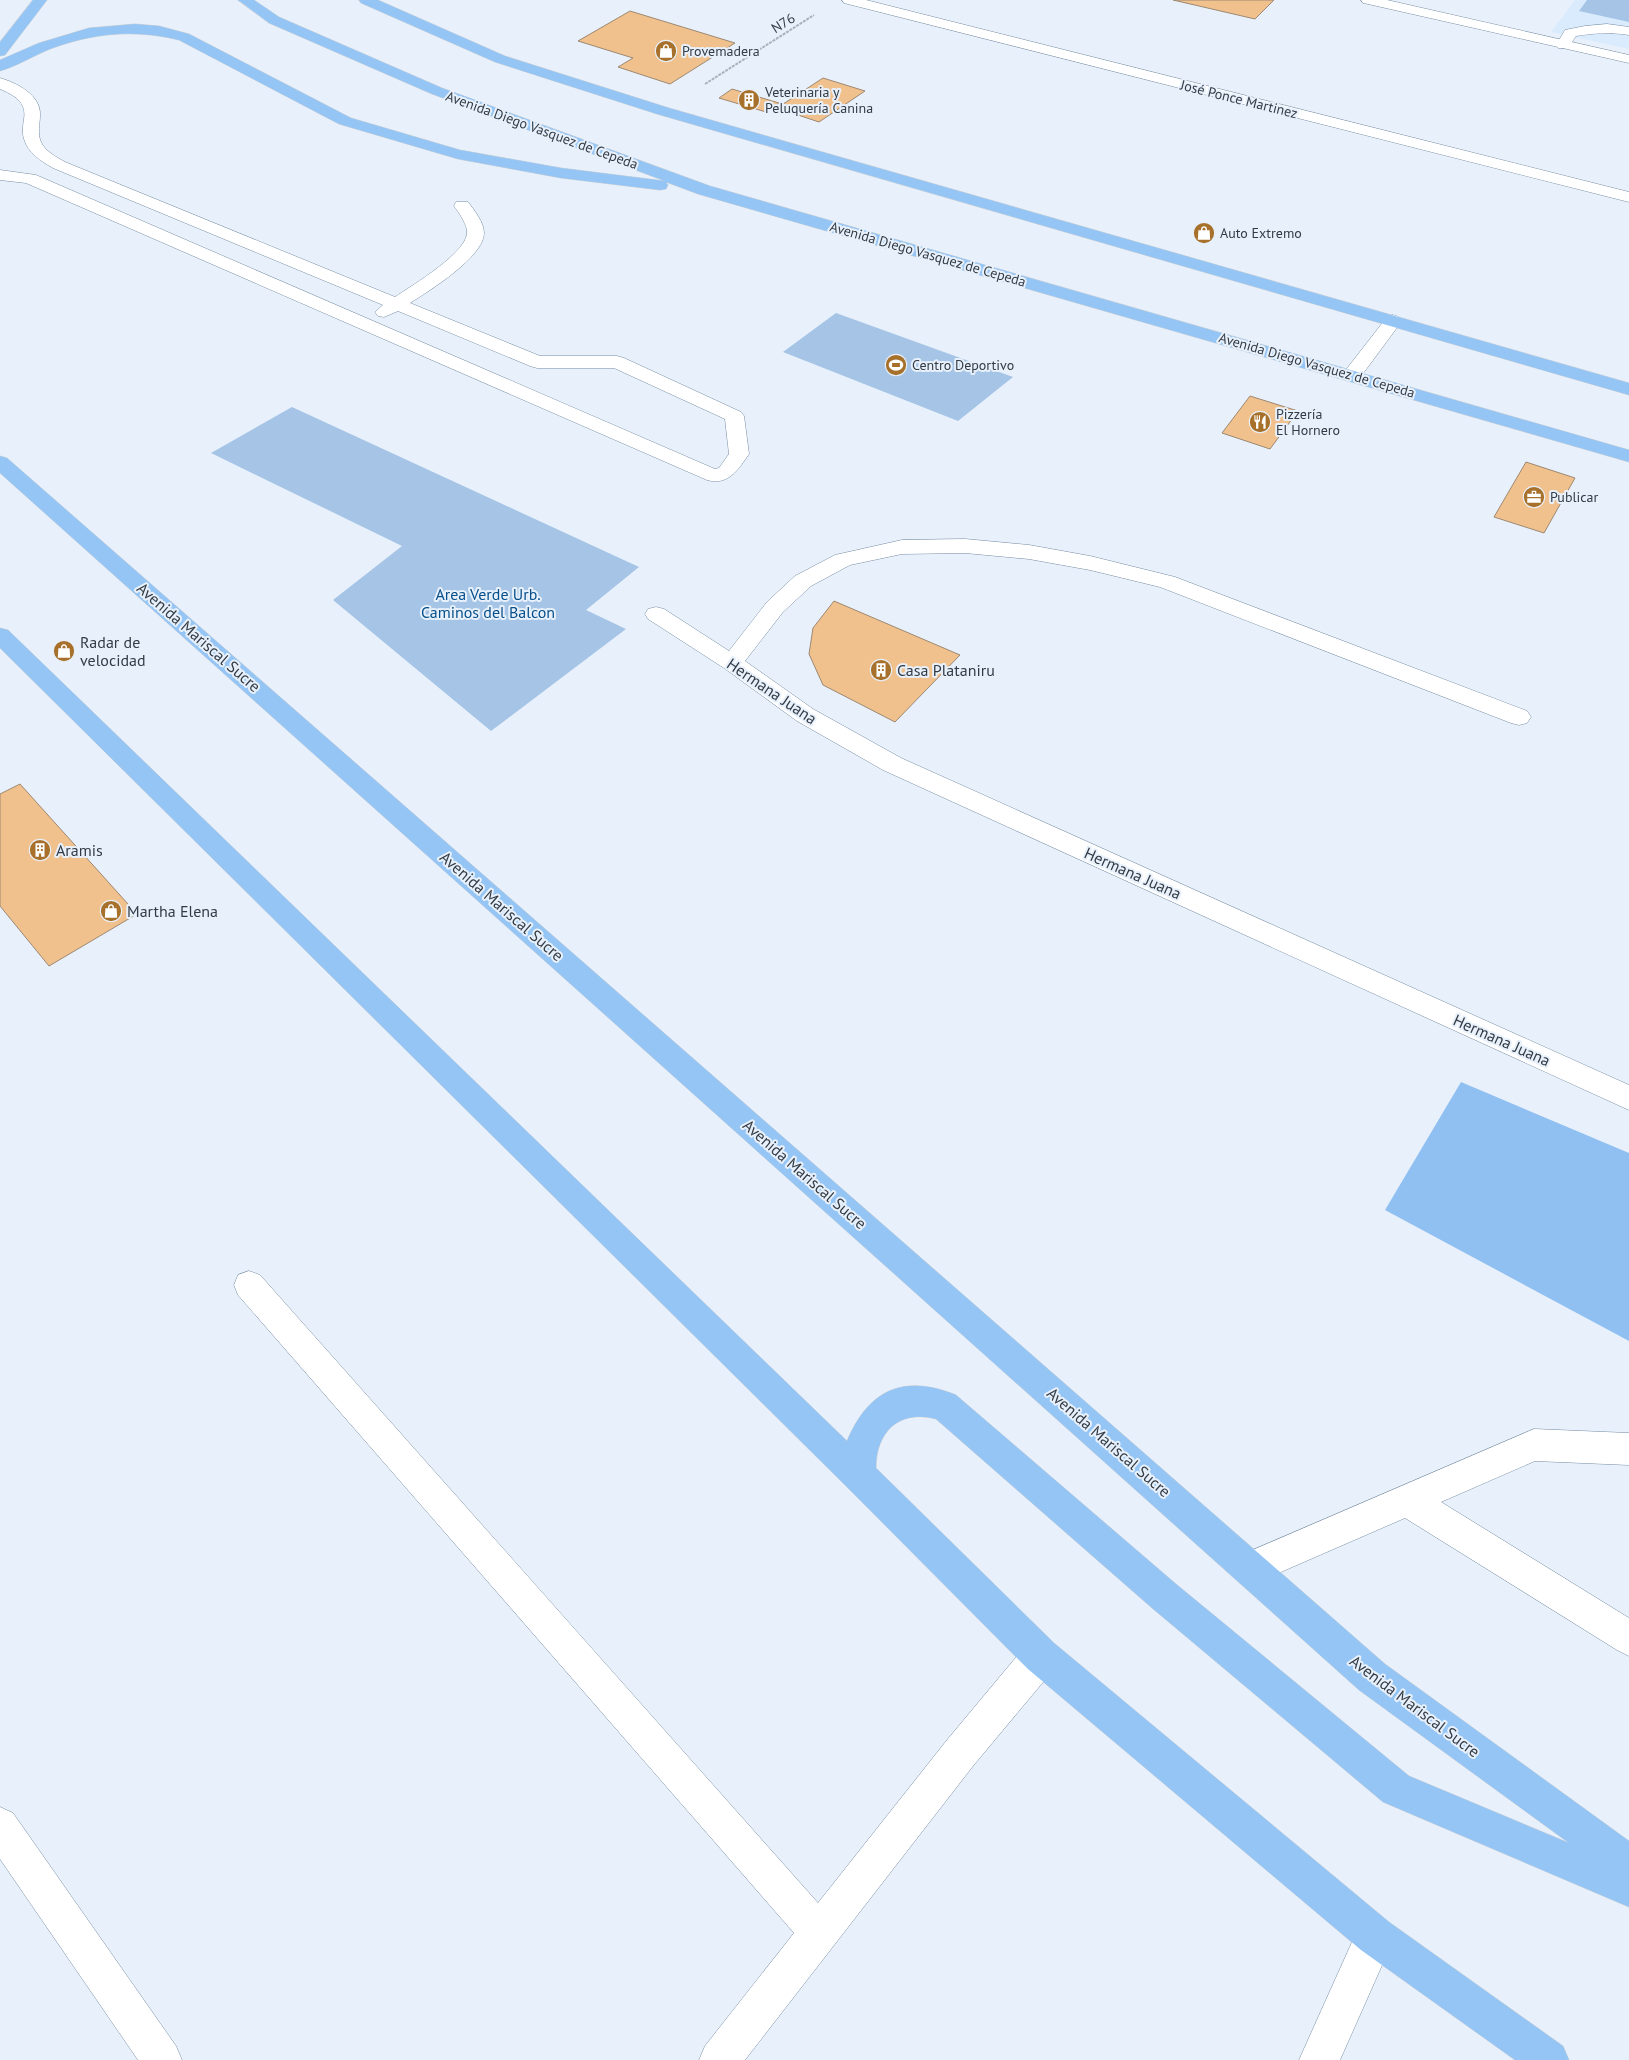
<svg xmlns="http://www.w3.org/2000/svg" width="1629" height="2060" viewBox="0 0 1629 2060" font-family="'PT Sans',sans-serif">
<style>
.built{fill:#daebfd}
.green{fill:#a5c4e6}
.forest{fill:#90bff1}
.building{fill:#f1c18d;stroke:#9d8872}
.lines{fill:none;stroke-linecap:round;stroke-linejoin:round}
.service-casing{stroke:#788da3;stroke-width:1}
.pedestrian-casing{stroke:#788da3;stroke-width:1}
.minor-casing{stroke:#788da3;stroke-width:1}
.secondary-casing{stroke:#788da3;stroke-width:1}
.primary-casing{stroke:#ced0d2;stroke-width:1}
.path{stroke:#a9b2bc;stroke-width:2;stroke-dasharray:3 1;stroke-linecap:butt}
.service{fill:#fff;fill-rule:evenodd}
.pedestrian{fill:#fff;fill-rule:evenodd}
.minor{fill:#fff;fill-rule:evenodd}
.secondary{fill:#fff;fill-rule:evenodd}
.primary{fill:#95c5f5;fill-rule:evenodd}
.labels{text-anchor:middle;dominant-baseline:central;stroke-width:4;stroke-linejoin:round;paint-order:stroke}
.far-street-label{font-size:14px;fill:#333c45;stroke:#e8f1fb}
.far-poi-label{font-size:14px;fill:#333c45;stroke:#e8f1fb;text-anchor:start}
.park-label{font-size:16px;fill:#064f8b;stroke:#e8f1fb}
.street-label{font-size:16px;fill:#333c45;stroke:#e8f1fb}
.poi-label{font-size:16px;fill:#333c45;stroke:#e8f1fb;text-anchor:start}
</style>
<rect width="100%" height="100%" fill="#e8f1fb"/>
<path class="built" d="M1575,0h54v49l-78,-17z"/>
<g class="green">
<path d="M1587,0h42v22l-50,-11z"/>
<path d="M836,313l177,64 -55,44 -175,-69z"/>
<path d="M292,407l347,160 -53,43 40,19 -135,102 -158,-131 69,-54 -191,-93z"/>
</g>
<path class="forest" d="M1461,1082l168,71v188l-244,-131z"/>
<g class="building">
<path d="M1173,0h101l-19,19z"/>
<path d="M630,11l105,32 -65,41 -52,-17 15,-9 -55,-17z"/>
<path d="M823,78l42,13 -46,31 -42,-14z"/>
<path d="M732,89l47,14 -13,9 -47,-14z"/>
<path d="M1250,396l48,15 -28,38 -48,-16z"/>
<path d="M1526,462l49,16 -31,55 -50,-16z"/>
<path d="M834,601l126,54 -65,67 -72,-37 -14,-31 4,-26z"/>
<path d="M20,784l117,130 -88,52 -49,-60v-112z"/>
</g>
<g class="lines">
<g class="service-casing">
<g id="service">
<path d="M1607,24l22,3v8c-18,-3 -35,-2 -53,1l-8,12h-10l-2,-3 9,-15 20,-4z"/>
<path d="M1534,1429l95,4v32l-94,-4 -94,41 188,116v38l-12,-6 -212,-132 -154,67 -12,-5 -5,-12 5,-12z"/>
</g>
</g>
<g class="pedestrian-casing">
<path id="pedestrian" d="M1393,315l6,2 3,4 -3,4 -40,54 -7,2 -7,-2 -3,-4 3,-4 42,-54z"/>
</g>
<g class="minor-casing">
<g id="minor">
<path d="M842,0h24l763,192v10l-785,-199z"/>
<path d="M0,78c17,5 41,17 40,37 0,9 -3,18 1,27 4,9 15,15 24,20l330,135c16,-11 76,-46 72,-67 -2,-9 -8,-17 -13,-24l2,-4h12c6,8 16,20 16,31 0,24 -55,58 -74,70l130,53h77l7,2 117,54 3,4 5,38c-11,16 -21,32 -42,26l-681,-297 -26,-3v-10l36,5 679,294 4,-1 10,-14 -4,-35 -111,-51h-77l-7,-2 -132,-55 -14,6 -6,-1 -3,-4 8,-7 -330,-137c-12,-7 -25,-15 -29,-29 -2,-7 -1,-13 0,-20 3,-17 -10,-24 -24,-30z"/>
<path d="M965,539l64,6 61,11 85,21 352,134 4,6 -4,6 -8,2 -8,-2 -351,-136 -70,-17 -61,-11 -64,-6 -63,1 -52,11 -39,21 -28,26 -38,49 68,48 88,49 728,327v25l-746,-340 -86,-49 -73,-53 -76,-49 -3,-5 3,-5 8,-2 8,2 65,42 38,-49 28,-26 40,-21 67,-15z"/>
<path d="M249,1271l11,4 558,628 129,-163 81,-97 13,-5 13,5 5,13 -5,13 -81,97 -228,294h-46l6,-14 89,-113 -556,-638 -4,-10 4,-10z"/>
<path d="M0,1807l13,6 163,233 6,14h-44l-138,-201z"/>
<path d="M1375,1916l14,6 6,14 -55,124h-41l62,-138z"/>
</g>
</g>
<g class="secondary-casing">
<path id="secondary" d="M1361,0h26l242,55v8l-261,-59 -5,-1z"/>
</g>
<g class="primary-casing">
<g id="primary">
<path d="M33,0h14l-42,55 -5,1v-14z"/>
<path d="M238,0h16l25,17 163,71 268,98 919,264v12l-931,-268 -32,-12 2,3 -2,4 -6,1 -99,-12 -103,-19 -119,-35 -160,-84c-45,-11 -86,-7 -129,9 -17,7 -33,17 -50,22v-11l39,-17 50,-15 46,-4 24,2 30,8 162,84 109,32 101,18 104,13 -233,-87 -163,-71z"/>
<path d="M359,0h19l127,56 164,52 960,275v12l-972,-281 -162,-52 -134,-59z"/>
<path d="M0,456l7,2 1378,1206 244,177v66l-246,-105 -231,-194 -216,-189c-37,-10 -60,13 -60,49l178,175 335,279 174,124 6,14h-54l-154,-110 -333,-281 -181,-182 -847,-839v-20l8,2 839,811c22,-52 57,-67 109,-46l220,189 233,192 160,67 -210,-153 -1359,-1217z"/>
</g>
</g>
<path class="path" d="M705,84l109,-69"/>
<use href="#service" class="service"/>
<use href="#pedestrian" class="pedestrian"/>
<use href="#minor" class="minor"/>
<use href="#secondary" class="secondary"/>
<use href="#primary" class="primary"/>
</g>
<defs>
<g id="shop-disc" transform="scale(1.125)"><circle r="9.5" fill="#a7712c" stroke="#e8f1fb"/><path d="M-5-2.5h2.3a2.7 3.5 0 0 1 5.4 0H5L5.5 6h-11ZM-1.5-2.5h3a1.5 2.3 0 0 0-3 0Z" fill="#fff"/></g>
<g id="building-disc" transform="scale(1.125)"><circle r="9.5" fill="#a7712c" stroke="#e8f1fb"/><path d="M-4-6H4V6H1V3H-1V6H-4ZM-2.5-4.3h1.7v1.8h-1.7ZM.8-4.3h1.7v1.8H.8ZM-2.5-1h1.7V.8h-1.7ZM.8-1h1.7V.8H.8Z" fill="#fff"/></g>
<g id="stadium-disc" transform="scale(1.125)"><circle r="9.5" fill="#a7712c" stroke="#e8f1fb"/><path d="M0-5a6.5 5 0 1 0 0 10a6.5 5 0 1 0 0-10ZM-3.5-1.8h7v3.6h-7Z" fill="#fff"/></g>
<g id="restaurant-disc" transform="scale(1.125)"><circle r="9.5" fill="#a7712c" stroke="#e8f1fb"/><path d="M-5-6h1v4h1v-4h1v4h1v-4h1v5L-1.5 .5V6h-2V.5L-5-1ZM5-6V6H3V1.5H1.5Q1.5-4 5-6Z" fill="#fff"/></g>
<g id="office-disc" transform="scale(1.125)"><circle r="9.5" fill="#a7712c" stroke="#e8f1fb"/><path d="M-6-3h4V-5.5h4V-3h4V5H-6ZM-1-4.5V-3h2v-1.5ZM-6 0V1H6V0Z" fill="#fff"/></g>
</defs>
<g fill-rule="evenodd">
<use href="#shop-disc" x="666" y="51"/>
<use href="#building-disc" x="749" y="100"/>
<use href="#shop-disc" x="1204" y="233"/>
<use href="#stadium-disc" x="896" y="365"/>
<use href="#restaurant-disc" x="1260" y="422"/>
<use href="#office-disc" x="1534" y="497"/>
<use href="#shop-disc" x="64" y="651"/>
<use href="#building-disc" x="881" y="670"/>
<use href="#building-disc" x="40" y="850"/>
<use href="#shop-disc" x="111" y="911"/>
</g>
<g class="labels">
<g class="far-street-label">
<text transform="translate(783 23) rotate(-32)">N76</text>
<text transform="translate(1239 99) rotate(14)">José Ponce Martinez</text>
<text transform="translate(542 130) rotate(20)">Avenida Diego Vasquez de Cepeda</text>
<text transform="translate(928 254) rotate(16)">Avenida Diego Vasquez de Cepeda</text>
<text transform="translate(1317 365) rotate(16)">Avenida Diego Vasquez de Cepeda</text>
</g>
<g class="far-poi-label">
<text x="682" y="51">Provemadera</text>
<text x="765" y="92">Veterinaria y<tspan x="765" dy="16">Peluquería Canina</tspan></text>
<text x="1220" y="233">Auto Extremo</text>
<text x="912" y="365">Centro Deportivo</text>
<text x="1276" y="414">Pizzería<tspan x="1276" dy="16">El Hornero</tspan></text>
<text x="1550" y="497">Publicar</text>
</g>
<g class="park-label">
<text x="488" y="594">Area Verde Urb.<tspan x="488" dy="18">Caminos del Balcon</tspan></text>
</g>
<g class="street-label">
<text transform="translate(199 637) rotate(41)">Avenida Mariscal Sucre</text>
<text transform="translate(772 691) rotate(34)">Hermana Juana</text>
<text transform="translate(1133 873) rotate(24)">Hermana Juana</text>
<text transform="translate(502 906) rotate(41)">Avenida Mariscal Sucre</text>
<text transform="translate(1502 1040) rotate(24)">Hermana Juana</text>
<text transform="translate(805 1174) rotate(41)">Avenida Mariscal Sucre</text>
<text transform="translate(1109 1442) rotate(41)">Avenida Mariscal Sucre</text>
<text transform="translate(1415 1706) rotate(37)">Avenida Mariscal Sucre</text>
</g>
<g class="poi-label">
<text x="80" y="642">Radar de<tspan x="80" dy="18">velocidad</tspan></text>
<text x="897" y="670">Casa Plataniru</text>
<text x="56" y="850">Aramis</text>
<text x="127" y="911">Martha Elena</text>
</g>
</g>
</svg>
